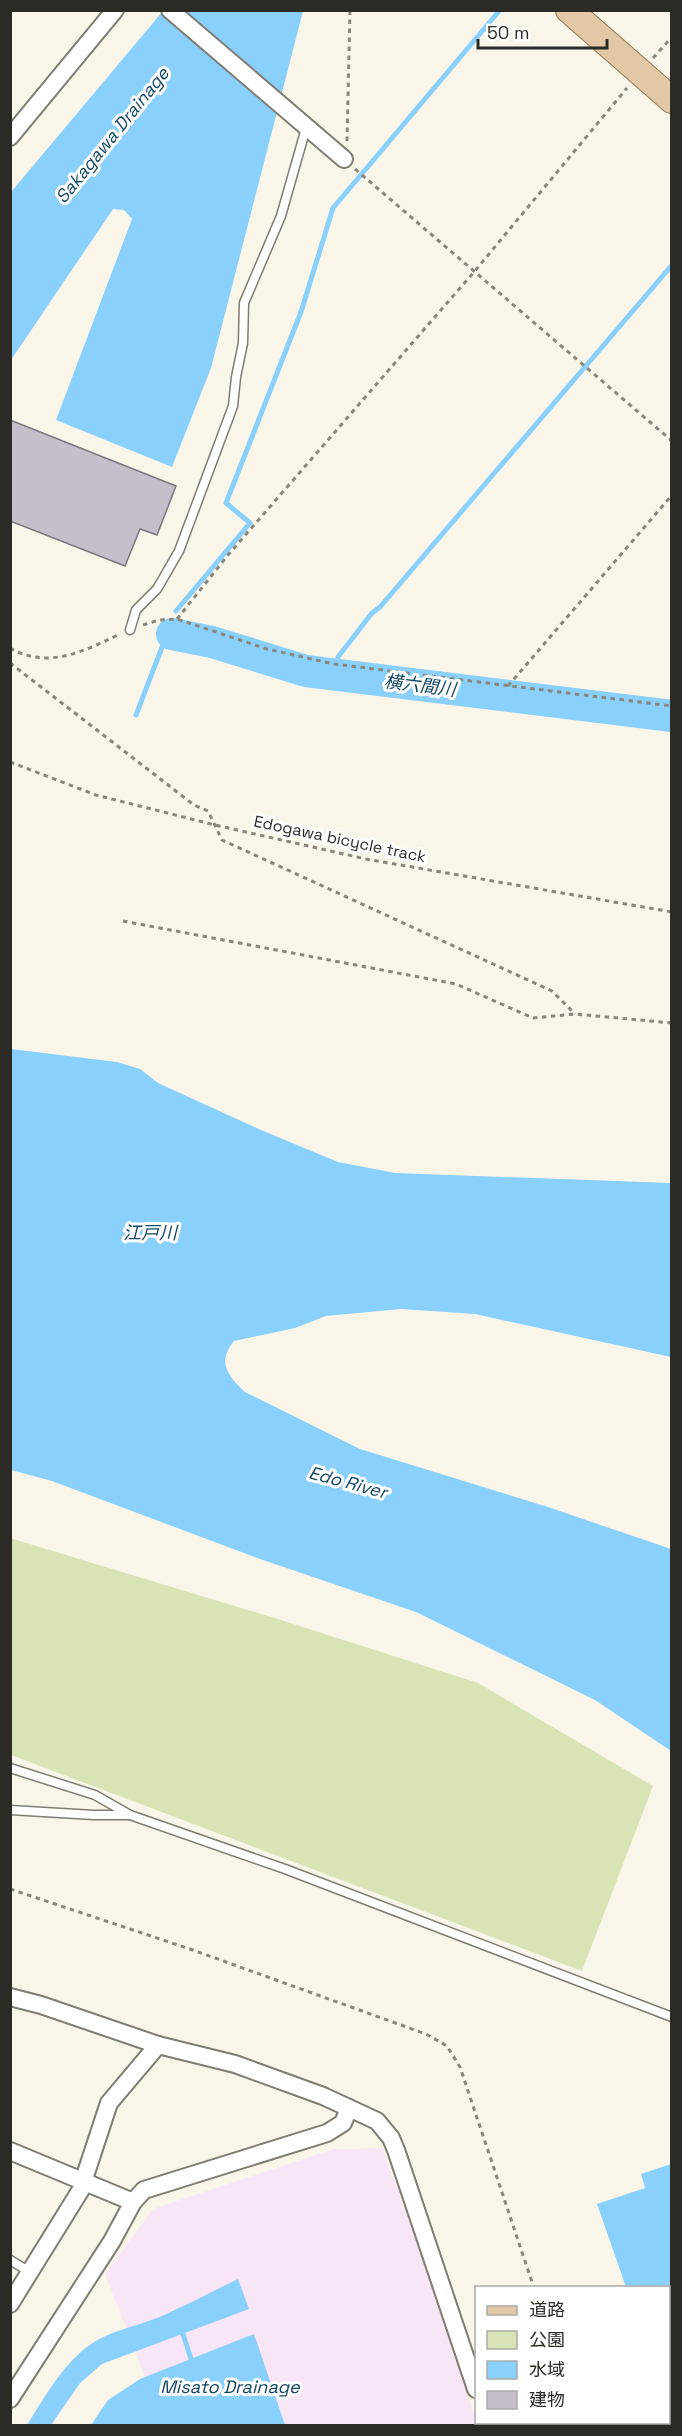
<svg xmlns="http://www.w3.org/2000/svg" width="682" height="2436" viewBox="0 0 682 2436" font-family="'Space Grotesk','Noto Sans JP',sans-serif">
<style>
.industrial{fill:#f8e5f5}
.green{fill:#d8e4b5}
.water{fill:#8ad0fd}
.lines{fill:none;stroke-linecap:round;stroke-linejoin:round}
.stream{stroke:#8ad0fd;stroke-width:5}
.river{stroke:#8ad0fd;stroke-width:32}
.building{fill:#c6bfc9;stroke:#7d7680;stroke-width:1.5}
.service-casing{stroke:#7f7c71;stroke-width:11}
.minor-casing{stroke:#7f7c71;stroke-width:20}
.primary-casing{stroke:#967952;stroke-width:28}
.path{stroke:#88867d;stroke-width:3;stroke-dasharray:4.5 4.5;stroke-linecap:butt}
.service{stroke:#fff;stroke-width:8}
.minor{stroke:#fff;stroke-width:16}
.primary{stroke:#e2c8a6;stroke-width:26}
.labels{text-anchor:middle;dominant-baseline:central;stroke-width:6;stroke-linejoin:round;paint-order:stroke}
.street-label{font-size:16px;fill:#2b2a25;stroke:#fff}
.water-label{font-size:18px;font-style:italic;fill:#114866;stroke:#fff}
</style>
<rect width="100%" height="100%" fill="#f9f6e9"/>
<path class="industrial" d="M382,2148l47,125 48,152h-313l-59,-151 48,-65 181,-60z"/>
<path class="green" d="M10,1538l271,82 197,63 175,103 -71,185 -571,-216z"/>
<g class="water">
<path d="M163,11h140l-92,357 -39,99 -116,-47 76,-201 -8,-9 -11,-1 -102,151v-168z"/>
<path d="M11,1049l106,13 23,7 18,14 103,47 77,32 57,11 276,10v174l-196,-43 -74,-5 -75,7 -31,12 -61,13c-17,21 -7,34 11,51l115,57 188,58 123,42v202l-76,-51 -179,-88 -156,-53 -208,-78 -41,-11z"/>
<path d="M671,2164l1,181 -3,1 -1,-58 -42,-1 -29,-83 48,-16 -4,-14z"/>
<path d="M238,2279l11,30 -147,55 -22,19 -29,42h-24c16,-25 31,-53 54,-73 24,-22 54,-24 83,-37 25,-11 49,-24 74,-36z"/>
<path d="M254,2334l31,91h-194l17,-25 32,-21z"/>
</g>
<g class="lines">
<g class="stream">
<path d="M176,611l74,-88 -24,-20 75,-191 32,-104 167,-198"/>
<path d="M338,657l34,-44 8,-6 292,-342"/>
<path d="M136,715l33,-86"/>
<path d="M181,2328l12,37"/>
</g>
<path class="river" d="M172,634l40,8 94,29 366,45"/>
</g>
<path class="building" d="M10,420l166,66 -19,49 -17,-6 -15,37 -115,-45z"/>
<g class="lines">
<g class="service-casing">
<g id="service">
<path d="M130,630l6,-20 21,-21 22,-38 54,-145 3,-29 7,-34 1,-40 37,-87 25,-88"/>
<path d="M10,1768l85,27 35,20 155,54 387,148"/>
<path d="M10,1810l84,5h35"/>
<path d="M10,2260l20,12"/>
</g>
</g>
<g class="minor-casing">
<g id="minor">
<path d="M170,10l174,149"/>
<path d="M10,137l105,-127"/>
<path d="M10,1997l31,8 117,40 77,19 88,32 54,25 14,17 5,12 80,239"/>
<path d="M10,2151l123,51"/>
<path d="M83,2182l26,-79 49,-58"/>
<path d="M10,2304l75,-121"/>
<path d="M10,2399l102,-158 21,-39 11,-12 183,-57 16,-10 6,-15"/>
<path d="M488,2422l1,4"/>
</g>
</g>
<g class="primary-casing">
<path id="primary" d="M569,10l103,90"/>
</g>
<g class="path">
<path d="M653,58l19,-21"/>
<path d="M347,141l3,-131"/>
<path d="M355,169l317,272"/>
<path d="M177,619l51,-64 246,-283 153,-184"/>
<path d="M143,625l16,-5 18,-1 90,30 67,15 338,42"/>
<path d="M10,648c38,22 74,3 110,-14"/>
<path d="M10,663l184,142 14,6 14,29 330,151 23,23"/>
<path d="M508,686l164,-191"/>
<path d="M10,762l86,33 119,30 151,34 306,53"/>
<path d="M123,921l333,63 77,34 42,-4 97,9"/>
<path d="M10,1889l180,60 236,85 21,12 13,21 74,221"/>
<path d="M512,2422l1,4"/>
<path d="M579,2422l1,4"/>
</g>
<use href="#service" class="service"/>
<use href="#minor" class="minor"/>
<use href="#primary" class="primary"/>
</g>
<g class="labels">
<g class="street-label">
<text transform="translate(340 839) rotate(12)">Edogawa bicycle track</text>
</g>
<g class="water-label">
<text transform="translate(112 135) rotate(-51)">Sakagawa Drainage</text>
<text transform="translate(420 685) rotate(7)">横六間川</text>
<text x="150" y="1232">江戸川</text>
<text transform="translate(348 1482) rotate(15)">Edo River</text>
<text x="230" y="2386">Misato Drainage</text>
</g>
</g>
<rect width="682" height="2436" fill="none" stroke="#2b2a25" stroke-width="24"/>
<rect x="475" y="2286" width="195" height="138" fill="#ffffff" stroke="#aaaaa8" stroke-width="1.5"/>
<rect x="487" y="2306" width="30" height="9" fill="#e2c8a6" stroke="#aaaaa8" stroke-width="1.5"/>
<text x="529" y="2316" font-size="18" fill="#2b2a25">道路</text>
<rect x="487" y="2331" width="30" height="18" fill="#d8e4b5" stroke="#aaaaa8" stroke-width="1.5"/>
<text x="529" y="2346" font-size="18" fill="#2b2a25">公園</text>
<rect x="487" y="2361" width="30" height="18" fill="#8ad0fd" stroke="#aaaaa8" stroke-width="1.5"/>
<text x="529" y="2376" font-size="18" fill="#2b2a25">水域</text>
<rect x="487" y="2391" width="30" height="18" fill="#c6bfc9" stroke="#aaaaa8" stroke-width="1.5"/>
<text x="529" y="2406" font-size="18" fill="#2b2a25">建物</text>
<path d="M478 39v9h129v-9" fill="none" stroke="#2b2a25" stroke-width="3"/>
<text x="487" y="39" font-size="18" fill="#2b2a25" stroke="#ffffff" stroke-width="4.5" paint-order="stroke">50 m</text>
</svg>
